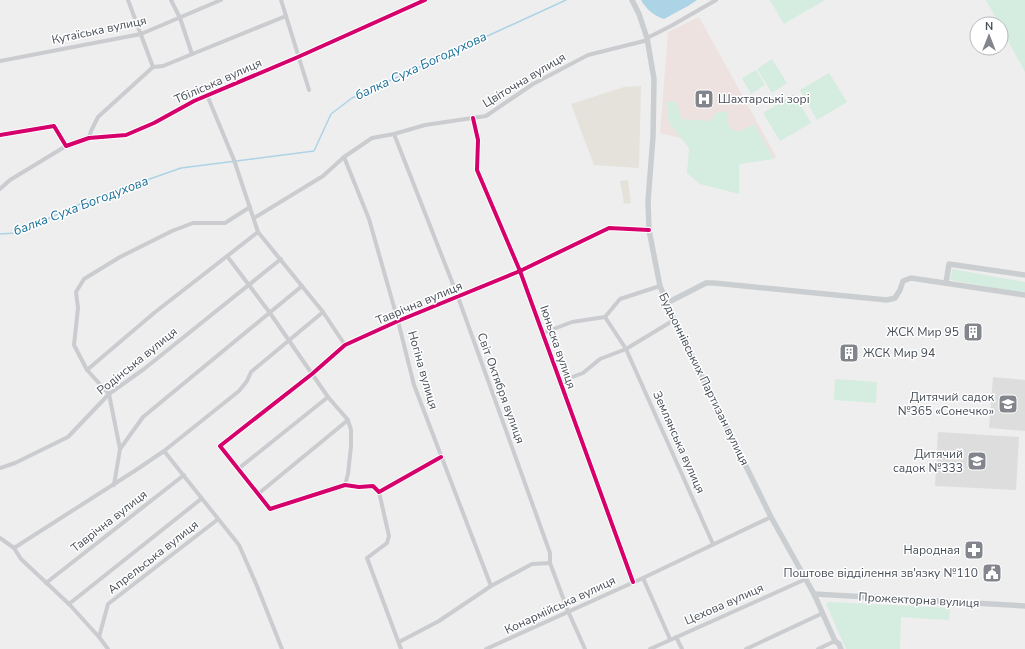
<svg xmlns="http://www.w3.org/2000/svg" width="1025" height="649" viewBox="0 0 1025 649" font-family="'Nunito Sans',sans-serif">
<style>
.commercial{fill:#e4e2db}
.education{fill:#ddd}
.medical{fill:#ede2e0}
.green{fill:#d5ece0}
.water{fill:#acd3e6}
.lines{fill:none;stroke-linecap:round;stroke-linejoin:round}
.stream{stroke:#acd3e6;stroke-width:1.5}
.street{stroke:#cacccf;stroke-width:4}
.secondary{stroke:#cbced0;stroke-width:5.5}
.cycleway-casing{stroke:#fff;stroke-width:6}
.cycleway{stroke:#d6006c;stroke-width:4}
.labels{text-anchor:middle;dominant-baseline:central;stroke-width:3;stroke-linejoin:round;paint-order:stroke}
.street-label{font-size:12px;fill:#474e58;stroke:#fff}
.poi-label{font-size:12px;fill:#474e58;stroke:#fff;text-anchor:end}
.water-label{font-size:13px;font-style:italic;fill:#1a7099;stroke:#fff}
</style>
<rect width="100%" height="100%" fill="#efeeee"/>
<g class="commercial">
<path d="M641,86l-2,82 -45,-3 -23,-61 53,-17z"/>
<path d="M628,180l3,23 -7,1 -4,-23z"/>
</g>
<g class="education">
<path d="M993,377l32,3v51l-36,-3z"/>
<path d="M938,432l81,5 -3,53 -81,-4z"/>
</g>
<path class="medical" d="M699,17l78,141 -39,3 -42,-19 -36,-9 8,-101z"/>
<g class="green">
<path d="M770,0h55l-41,24z"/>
<path d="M986,0h39v72l-24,-44v-4h-2z"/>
<path d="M772,59l15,24 -15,10 -15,-24z"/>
<path d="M756,70l9,15 -14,9 -9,-16z"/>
<path d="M829,73l18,29 -30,18 -17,-30z"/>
<path d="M794,94l17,29 -31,18 -17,-28z"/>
<path d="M676,101l6,18 28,2 6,-8 11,-2 2,17 10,4 15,-8 20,35 -35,5v30l-39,-10 -13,-11 2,-25 -20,-25 -3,-21z"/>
<path d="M952,269l73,13v11l-75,-13z"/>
<path d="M835,379l42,3 -1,21 -42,-3z"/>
<path d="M829,602l121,6 -1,12 -48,-3 -1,32h-54l-20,-45z"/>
</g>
<path class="water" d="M641,0h56l-9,6 -24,13c-10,-3 -18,-10 -23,-19z"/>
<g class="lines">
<path class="stream" d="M0,234l16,-1 71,-32 94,-33 133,-17 17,-37 21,-16 214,-98"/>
<g class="street">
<path d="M128,0l25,67"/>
<path d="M171,0l9,18 12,36"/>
<path d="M281,0l28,90"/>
<path d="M647,38l24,-12 45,-26"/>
<path d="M0,61l141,-27 80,-34"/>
<path d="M207,95l27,65 24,72 65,80 22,33"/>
<path d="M473,118l5,22 -1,30 43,101 113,311"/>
<path d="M394,134l64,163 92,256v10l18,48 17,38"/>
<path d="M0,135l54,-9 12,20 23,-8 37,-3 28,-12 40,-22 104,-44 127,-57"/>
<path d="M89,138l2,-7 7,-14 55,-50 10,-1 123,-50"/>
<path d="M344,157l25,62 29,102 16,64 77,201"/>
<path d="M0,189l10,-9 56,-34"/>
<path d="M254,218l69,-42 21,-19 28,-19 22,-4 31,-9 61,-9 47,-32 55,-29 60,-15"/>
<path d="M227,256l43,57 58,84 20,23 3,10v16l-3,28 -3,11"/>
<path d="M605,317l21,32 87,195"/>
<path d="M543,333l29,-11 33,-5 15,-18 40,-13"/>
<path d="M87,370l67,-57 104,-81"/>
<path d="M559,382l24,-9 17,-14 26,-10 48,-29"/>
<path d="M120,449l-11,-55 -22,-24 -13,-25 4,-37 -2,-16 8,-13 36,-22 52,-26 21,-8h32l25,-16"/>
<path d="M164,451l75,94 18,41 25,63"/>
<path d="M441,457l-62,35 -6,-6 -14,1 -14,-2 -75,24 -50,-63 92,-72 33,-29 53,-24 122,-50 89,-43 40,2"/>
<path d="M0,468l15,-5 53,-26 41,-43 35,-25 137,-110"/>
<path d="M238,469l90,-72"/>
<path d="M114,485l6,-36 23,-32 159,-131"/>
<path d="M379,492l10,44 -2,7 -20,15 34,91"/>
<path d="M258,494l90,-74"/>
<path d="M0,538l14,10 7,11 48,45 30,33 9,12"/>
<path d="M14,548l122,-78 28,-19 75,-60 8,-10 4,-9 72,-60"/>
<path d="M643,578l27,61"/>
<path d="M46,583l138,-108"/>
<path d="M69,604l132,-105"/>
<path d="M99,637l9,-33 109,-84"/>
<path d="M676,637l6,12"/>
<path d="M399,642l40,-21 52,-35 41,-22 18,-1"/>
<path d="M486,649l157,-71 128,-61"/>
<path d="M650,649l156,-70"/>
<path d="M746,649l77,-36"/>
<path d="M818,649l17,-8"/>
</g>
<g class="secondary">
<path d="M632,0l7,14 8,24 7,41 -1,58 -5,64 1,29 11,56 14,34 97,197 43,77 21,47 4,3 2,5"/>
<path d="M946,283l3,-19 76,11"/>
<path d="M667,303l39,-20h8l173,17 8,-2 5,-8 3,-9 8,-3 114,17"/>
<path d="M814,594l211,12"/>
</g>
<g class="cycleway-casing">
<g id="cycleway">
<path d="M473,118l5,22 -1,30 43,101 113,311"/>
<path d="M0,135l54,-9 12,20 23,-8 37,-3 28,-12 40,-22 104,-44 127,-57"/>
<path d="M441,457l-62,35 -6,-6 -14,1 -14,-2 -75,24 -50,-63 92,-72 33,-29 53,-24 122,-50 89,-43 40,2"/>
</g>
</g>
<use href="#cycleway" class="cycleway"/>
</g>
<defs>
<g id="hospital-square" transform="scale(1)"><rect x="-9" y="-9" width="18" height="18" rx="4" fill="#82868c" stroke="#fff"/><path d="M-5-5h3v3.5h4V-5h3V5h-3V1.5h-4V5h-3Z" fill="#fff"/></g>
<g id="building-square" transform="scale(1)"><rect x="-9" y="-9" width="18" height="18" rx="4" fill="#82868c" stroke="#fff"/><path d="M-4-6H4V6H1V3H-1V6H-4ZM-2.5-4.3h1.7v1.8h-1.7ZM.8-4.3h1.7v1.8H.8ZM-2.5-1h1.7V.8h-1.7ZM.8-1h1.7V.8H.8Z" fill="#fff"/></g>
<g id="school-square" transform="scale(1)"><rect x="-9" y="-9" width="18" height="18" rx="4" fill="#82868c" stroke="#fff"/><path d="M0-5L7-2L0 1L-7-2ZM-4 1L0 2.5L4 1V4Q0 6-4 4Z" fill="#fff"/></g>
<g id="pharmacy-square" transform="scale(1)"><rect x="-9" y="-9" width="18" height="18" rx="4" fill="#82868c" stroke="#fff"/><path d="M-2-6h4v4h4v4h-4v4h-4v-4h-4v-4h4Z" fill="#fff"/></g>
<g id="civic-square" transform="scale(1)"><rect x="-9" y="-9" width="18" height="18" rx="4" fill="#82868c" stroke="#fff"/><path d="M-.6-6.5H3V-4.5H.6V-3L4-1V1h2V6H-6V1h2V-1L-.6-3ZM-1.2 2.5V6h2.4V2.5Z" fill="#fff"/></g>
</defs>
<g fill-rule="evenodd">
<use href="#hospital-square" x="704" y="99"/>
<use href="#building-square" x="973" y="332"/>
<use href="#building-square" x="849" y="353"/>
<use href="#school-square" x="1008" y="404"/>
<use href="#school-square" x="977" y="461"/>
<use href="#pharmacy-square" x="974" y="550"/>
<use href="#civic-square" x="992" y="573"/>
</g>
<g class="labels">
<g class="street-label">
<text transform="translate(99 30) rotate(-12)">Кутаїська вулиця</text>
<text transform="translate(524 80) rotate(-31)">Цвiточна вулиця</text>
<text transform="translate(218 81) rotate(-24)">Тбіліська вулиця</text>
<text transform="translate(419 303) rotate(-23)">Таврічна вулиця</text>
<text transform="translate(558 347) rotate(71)">Iюньска вулиця</text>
<text transform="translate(137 361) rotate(-39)">Родінська вулиця</text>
<text transform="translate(423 370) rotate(74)">Ногіна вулиця</text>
<text transform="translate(704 379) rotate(64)">Будьоннівських Партизан вулиця</text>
<text transform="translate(501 388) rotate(70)">Світ Октября вулиця</text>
<text transform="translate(679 442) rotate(66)">Землянська вулиця</text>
<text transform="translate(109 521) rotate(-38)">Таврічна вулиця</text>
<text transform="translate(153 557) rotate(-38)">Апрельська вулиця</text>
<text transform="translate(919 600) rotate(3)">Прожекторна вулиця</text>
<text transform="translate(724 604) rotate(-24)">Цехова вулиця</text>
<text transform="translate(560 605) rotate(-25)">Конармійська вулиця</text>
</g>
<g class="poi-label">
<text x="718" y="99" text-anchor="start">Шахтарські зорі</text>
<text x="959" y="332">ЖСК Мир 95</text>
<text x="863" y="353" text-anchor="start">ЖСК Мир 94</text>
<text x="994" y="397">Дитячий садок<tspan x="994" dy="14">№365 «Сонечко»</tspan></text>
<text x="963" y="454">Дитячий<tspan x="963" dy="14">садок №333</tspan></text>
<text x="960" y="550">Народная</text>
<text x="978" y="573">Поштове відділення зв'язку №110</text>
</g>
<g class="water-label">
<text transform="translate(421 66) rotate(-25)">балка Суха Богодухова</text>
<text transform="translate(81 206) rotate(-21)">балка Суха Богодухова</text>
</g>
</g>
<g transform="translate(989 36)"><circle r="19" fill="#ffffff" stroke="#b5b8bc"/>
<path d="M0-3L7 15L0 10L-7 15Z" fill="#82868c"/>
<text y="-6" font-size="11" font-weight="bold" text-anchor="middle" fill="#474e58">N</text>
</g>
</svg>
